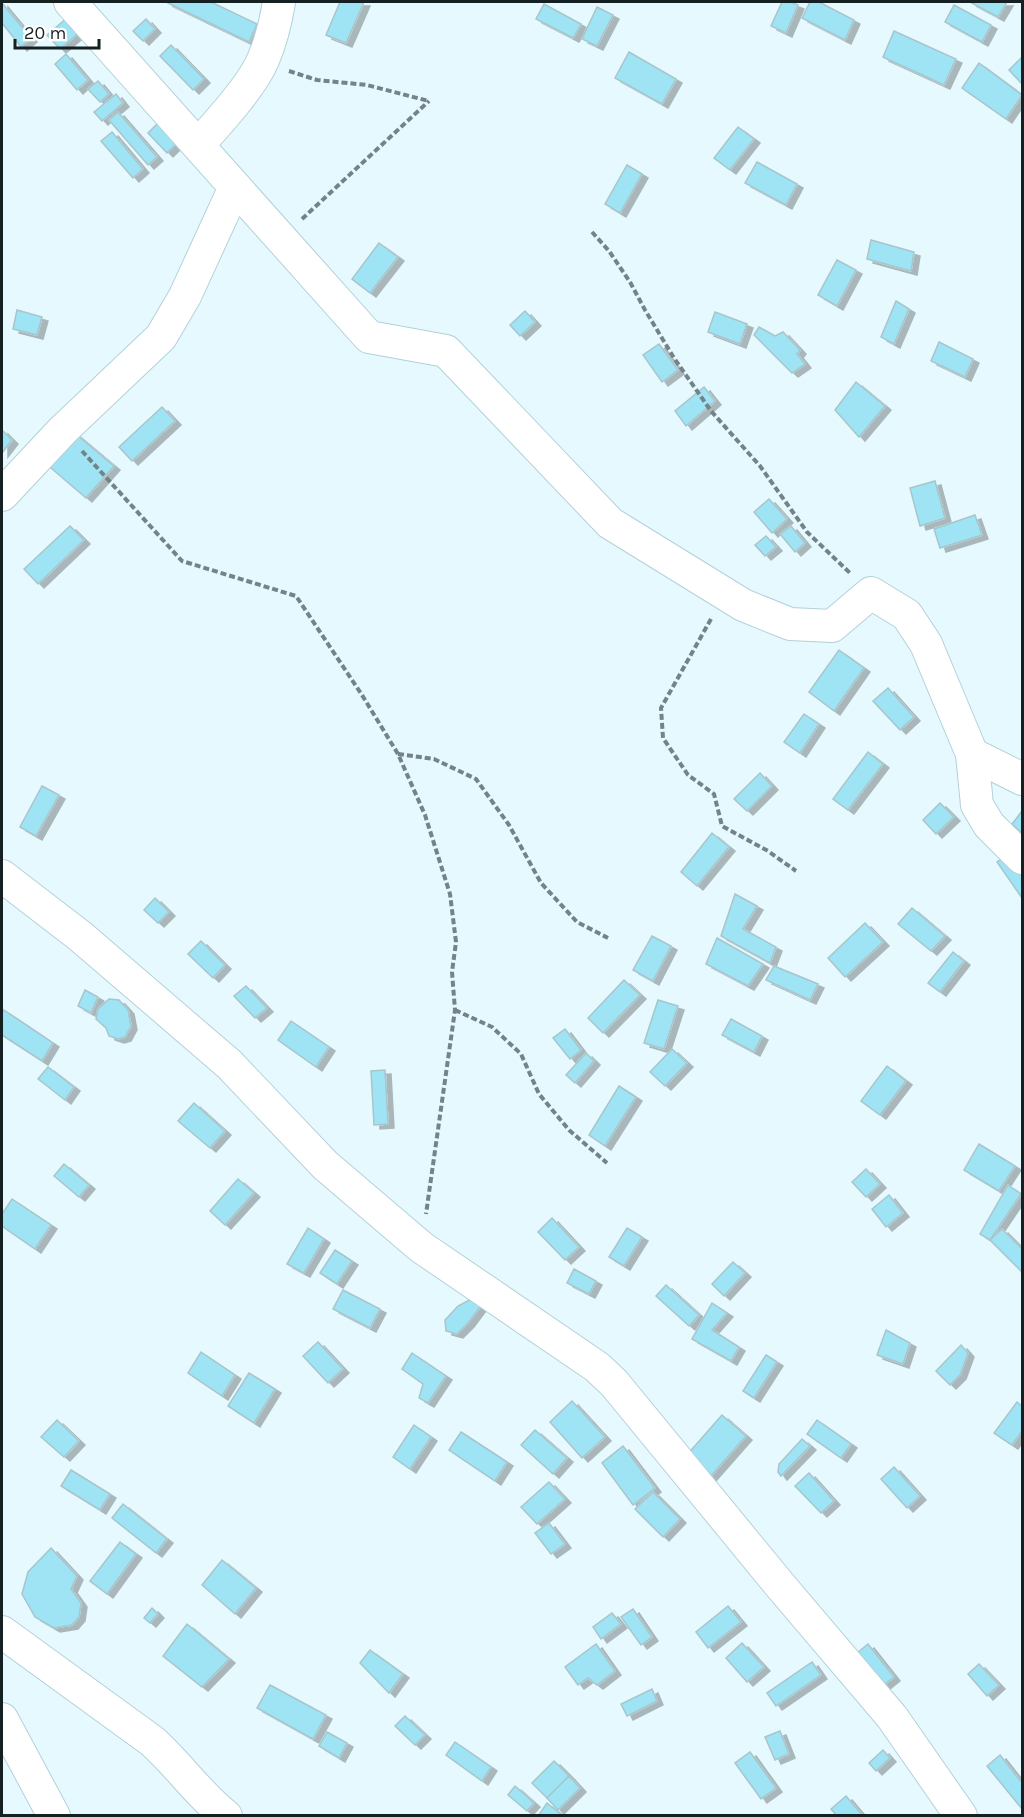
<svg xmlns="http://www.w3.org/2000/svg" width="1024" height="1817" viewBox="0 0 1024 1817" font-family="Karla,sans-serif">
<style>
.building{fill:#9fe4f5;stroke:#a7c5cc;stroke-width:1.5;filter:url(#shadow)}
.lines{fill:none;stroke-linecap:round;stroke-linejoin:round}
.street-casing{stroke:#b3d1d9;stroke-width:34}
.path{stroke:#748387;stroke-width:4;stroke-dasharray:6 3;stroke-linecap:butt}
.street{stroke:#fff;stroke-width:32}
</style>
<defs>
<filter id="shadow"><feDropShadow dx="6" dy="4" stdDeviation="0" flood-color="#0004"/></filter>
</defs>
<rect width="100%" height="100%" fill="#e6f9fe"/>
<g class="building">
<path d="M166,2h45l46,22 -8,18z"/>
<path d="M340,2h24l-18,41 -20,-8z"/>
<path d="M782,2h8l8,3 -12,28 -15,-7z"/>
<path d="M810,2h9l35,18 -9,20 -43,-22z"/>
<path d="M970,2h37l-9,15z"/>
<path d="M2,3l29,35 -10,9 -19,-24z"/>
<path d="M544,4l37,20 -8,14 -37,-19z"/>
<path d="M954,5l37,20 -9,17 -37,-20z"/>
<path d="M597,7l16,8 -16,31 -15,-7z"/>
<path d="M68,17l13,14 -21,18 -13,-14z"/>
<path d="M146,19l9,10 -12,12 -10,-10z"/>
<path d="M894,31l62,28 -12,26 -61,-28z"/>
<path d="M171,45l33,34 -11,11 -33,-34z"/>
<path d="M629,52l47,27 -14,25 -47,-26z"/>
<path d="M66,54l22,26 -11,10 -22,-26z"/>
<path d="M1022,57v27l-13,-14z"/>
<path d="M979,63l43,32 -16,24 -44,-31z"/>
<path d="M98,81l11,13 -9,8 -12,-13z"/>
<path d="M116,94l7,9 -21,18 -8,-9z"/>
<path d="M118,112l39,45 -9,8 -39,-45z"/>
<path d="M158,123l19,20 -10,10 -19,-20z"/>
<path d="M738,127l16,12 -24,31 -16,-12z"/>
<path d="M112,132l31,37 -10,9 -32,-37z"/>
<path d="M757,162l40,22 -11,21 -41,-22z"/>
<path d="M627,165l15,9 -22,39 -15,-9z"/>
<path d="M871,240l43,12 -3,19 -44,-12z"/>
<path d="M379,243l19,14 -28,36 -18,-14z"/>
<path d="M837,260l19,10 -19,36 -19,-11z"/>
<path d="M896,301l13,8 -15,35 -13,-7z"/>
<path d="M17,310l25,7 -5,18 -24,-6z"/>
<path d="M525,311l10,11 -15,14 -10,-11z"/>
<path d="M715,312l32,12 -7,20 -32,-12z"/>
<path d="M759,327l16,9 8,-4 17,18 -3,4 8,10 -13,9 -38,-38z"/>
<path d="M939,342l34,17 -8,18 -34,-16z"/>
<path d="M659,344l19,26 -16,12 -19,-27z"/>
<path d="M856,382l29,24 -26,31 -24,-27z"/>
<path d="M704,387l11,14 -29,25 -11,-15z"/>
<path d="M162,407l13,14 -43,40 -13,-14z"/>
<path d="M2,430l10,10 -10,13z"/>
<path d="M71,430l43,36 -28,32 -42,-36z"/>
<path d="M935,481l10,37 -25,8 -10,-38z"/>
<path d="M769,499l18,20 -15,14 -18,-21z"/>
<path d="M975,515l7,20 -42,13 -6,-19z"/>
<path d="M70,526l14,14 -46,44 -14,-15z"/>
<path d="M791,526l14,17 -10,9 -15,-18z"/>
<path d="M766,536l10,11 -11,9 -10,-11z"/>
<path d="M839,650l25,18 -30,43 -25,-19z"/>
<path d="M888,688l26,29 -14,13 -27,-29z"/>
<path d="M804,714l15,10 -19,29 -16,-11z"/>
<path d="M868,752l15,12 -35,46 -15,-11z"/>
<path d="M760,773l12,13 -25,25 -13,-12z"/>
<path d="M42,786l17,9 -23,41 -16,-9z"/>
<path d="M940,803l14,14 -18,17 -13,-14z"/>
<path d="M1022,811v22l-10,-9z"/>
<path d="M712,833l17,14 -32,39 -16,-14z"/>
<path d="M1012,852l10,14v32l-25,-36z"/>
<path d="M735,894l22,12 -14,23 33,18 -6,16 -49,-27z"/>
<path d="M155,898l14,14 -11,11 -14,-13z"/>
<path d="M912,908l33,28 -14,15 -33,-27z"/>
<path d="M865,923l18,19 -38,35 -17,-19z"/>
<path d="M652,936l19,10 -18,35 -20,-11z"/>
<path d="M717,938l46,26 -15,22 -42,-22z"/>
<path d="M201,941l24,24 -12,13 -25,-24z"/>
<path d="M953,952l11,9 -24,31 -12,-9z"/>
<path d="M774,966l44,18 -8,16 -44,-20z"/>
<path d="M624,980l16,15 -37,38 -15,-15z"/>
<path d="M246,986l21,22 -12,10 -21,-22z"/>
<path d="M85,990l13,7 -7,16 -13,-7z"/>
<path d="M109,999l10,1 9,10 3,16 -6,11 -7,2 -9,-3 -3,-8 -10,-9 2,-10z"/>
<path d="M658,1000l20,6 -14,43 -20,-6z"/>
<path d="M4,1010l49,33 -11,18 -40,-26v-21z"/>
<path d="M731,1019l31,17 -8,16 -32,-17z"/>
<path d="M291,1021l38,26 -13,20 -38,-27z"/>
<path d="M565,1029l16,21 -11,9 -17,-21z"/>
<path d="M672,1049l15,14 -22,23 -15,-14z"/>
<path d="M586,1053l8,8 -19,22 -9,-8z"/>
<path d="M887,1066l19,15 -26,34 -19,-14z"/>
<path d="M48,1067l26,20 -9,13 -27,-21z"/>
<path d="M385,1070l3,54 -14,1 -3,-54z"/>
<path d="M619,1086l17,11 -31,49 -16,-11z"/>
<path d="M194,1103l31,28 -15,17 -32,-27z"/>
<path d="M979,1144l36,22 -16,25 -35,-21z"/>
<path d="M64,1164l25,21 -10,12 -25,-21z"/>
<path d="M866,1169l14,15 -14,13 -14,-15z"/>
<path d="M238,1179l16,14 -29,32 -15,-14z"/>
<path d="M1008,1185l13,9 -31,46 -10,-6z"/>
<path d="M889,1195l14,18 -17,14 -14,-18z"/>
<path d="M12,1199l39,26 -16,24 -33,-23v-12z"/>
<path d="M552,1218l27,29 -14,13 -27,-28z"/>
<path d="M308,1228l16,11 -20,34 -17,-9z"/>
<path d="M627,1228l15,9 -18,29 -15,-9z"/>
<path d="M1002,1229l20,20v23l-32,-32z"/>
<path d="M335,1250l17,11 -15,23 -17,-11z"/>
<path d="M733,1262l12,11 -21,23 -12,-12z"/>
<path d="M574,1269l22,12 -7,13 -22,-11z"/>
<path d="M666,1285l33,30 -10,11 -33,-30z"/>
<path d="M343,1290l37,19 -10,19 -37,-19z"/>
<path d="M475,1297l5,10 -12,16 -11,11 -11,-3 -1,-11 13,-14z"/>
<path d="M712,1303l15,10 -15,17 27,17 -8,14 -39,-22z"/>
<path d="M886,1330l24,13 -7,21 -26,-9z"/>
<path d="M318,1342l25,27 -15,14 -25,-27z"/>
<path d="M961,1345l7,8 -8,22 -10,10 -14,-14z"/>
<path d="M201,1352l34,23 -13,21 -34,-23z"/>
<path d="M412,1353l34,23 -18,27 -9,-5 4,-14 -21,-15z"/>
<path d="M766,1355l11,7 -23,36 -11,-7z"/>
<path d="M249,1373l26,16 -21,34 -26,-17z"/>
<path d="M572,1401l33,36 -23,21 -32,-36z"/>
<path d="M1017,1402l5,4v25l-10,14 -18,-12z"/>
<path d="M722,1415l24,21 -36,41 -24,-21z"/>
<path d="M57,1420l22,21 -15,16 -23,-20z"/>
<path d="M817,1420l34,24 -10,14 -34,-24z"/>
<path d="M414,1425l17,12 -21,32 -17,-12z"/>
<path d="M535,1430l32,28 -14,16 -32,-29z"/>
<path d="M461,1432l46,30 -12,19 -46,-31z"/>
<path d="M802,1439l8,7 -29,30 -3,-4 1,-8z"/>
<path d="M623,1446l32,42 -22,17 -31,-42z"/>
<path d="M894,1467l26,29 -13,12 -26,-29z"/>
<path d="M71,1470l39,24 -10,16 -39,-24z"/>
<path d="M809,1473l25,28 -13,12 -26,-27z"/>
<path d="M549,1482l16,17 -28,25 -16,-17z"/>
<path d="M653,1492l27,27 -17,18 -28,-28z"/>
<path d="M123,1504l44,35 -11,14 -44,-35z"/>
<path d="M549,1523l16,21 -14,10 -16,-21z"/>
<path d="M120,1542l16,12 -29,40 -17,-13z"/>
<path d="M51,1548l26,28 -6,13 10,14 -2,14 -7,8 -18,3 -19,-11 -13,-23 6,-22z"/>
<path d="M222,1560l34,28 -21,26 -33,-29z"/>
<path d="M728,1606l13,16 -33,26 -12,-16z"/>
<path d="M152,1608l6,6 -8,9 -6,-5z"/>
<path d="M633,1609l19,28 -11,8 -20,-28z"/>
<path d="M612,1613l9,11 -20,15 -8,-12z"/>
<path d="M187,1624l42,35 -27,28 -39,-31z"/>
<path d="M742,1643l22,24 -17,15 -21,-24z"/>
<path d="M596,1644l19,27 -18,14 -9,-7 -10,7 -13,-18z"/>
<path d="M868,1644l26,33 -16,13 -26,-33z"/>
<path d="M370,1650l33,24 -14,19 -29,-30z"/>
<path d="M812,1662l9,13 -45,31 -9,-13z"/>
<path d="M979,1664l20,21 -12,11 -19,-22z"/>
<path d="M270,1685l56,30 -13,24 -56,-31z"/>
<path d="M652,1689l5,12 -30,15 -6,-12z"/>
<path d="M405,1716l20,19 -10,10 -20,-19z"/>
<path d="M780,1731l9,23 -14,6 -10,-23z"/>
<path d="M327,1732l20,11 -8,15 -20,-12z"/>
<path d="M455,1742l36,25 -9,14 -36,-26z"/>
<path d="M883,1750l7,8 -14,13 -7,-8z"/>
<path d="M750,1752l26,36 -15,11 -26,-36z"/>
<path d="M1000,1755l22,28v26l-35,-43z"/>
<path d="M554,1761l15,15 -22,22 -15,-15z"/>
<path d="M569,1776l11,12 -22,22 -11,-12z"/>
<path d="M515,1786l19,17 -7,8 -19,-16z"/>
<path d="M846,1796l17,20h-26l-6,-7z"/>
<path d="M547,1803l16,13h-25z"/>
</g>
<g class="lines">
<g class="street-casing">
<g id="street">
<path d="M70,2l299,335 77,14 164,172 133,82 47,19 42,2 39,-33 36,22 19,29 46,110 50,25"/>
<path d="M198,145c19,-21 54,-59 65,-85 8,-19 13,-39 16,-58"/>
<path d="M2,495l61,-65 98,-93 24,-41 50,-109"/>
<path d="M972,754l5,51 12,20 33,33"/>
<path d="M2,876l78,60 149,128 96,101 96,82 176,120 17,16 165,201 113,133 69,99"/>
<path d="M2,1632l150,109c27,24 46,53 74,75"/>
<path d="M2,1719l52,97"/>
</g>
</g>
<g class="path">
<path d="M289,71l28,9 50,5 62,16"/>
<path d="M302,219l127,-118"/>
<path d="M592,232l17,19 21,31 15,28 29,48 37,53 49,55 47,66 44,42"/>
<path d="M82,451l100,110 114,35 66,99 36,59 27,61 25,79 6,48 -4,30 3,38 -29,204"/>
<path d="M711,619l-50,89 2,30 25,37 26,19 8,32 46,25 28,20"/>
<path d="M398,754l36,5 42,20 33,46 32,58 36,39 31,16"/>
<path d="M455,1010l37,17 29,27 18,40 30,36 38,33"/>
</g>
<use href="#street" class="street"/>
</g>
<rect width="1024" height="1817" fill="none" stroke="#152023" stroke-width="6"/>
<path d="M15 39v9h84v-9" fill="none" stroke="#152023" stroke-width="3"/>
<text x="24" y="39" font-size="18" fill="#152023" stroke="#ffffff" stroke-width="4.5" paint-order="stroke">20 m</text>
</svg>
